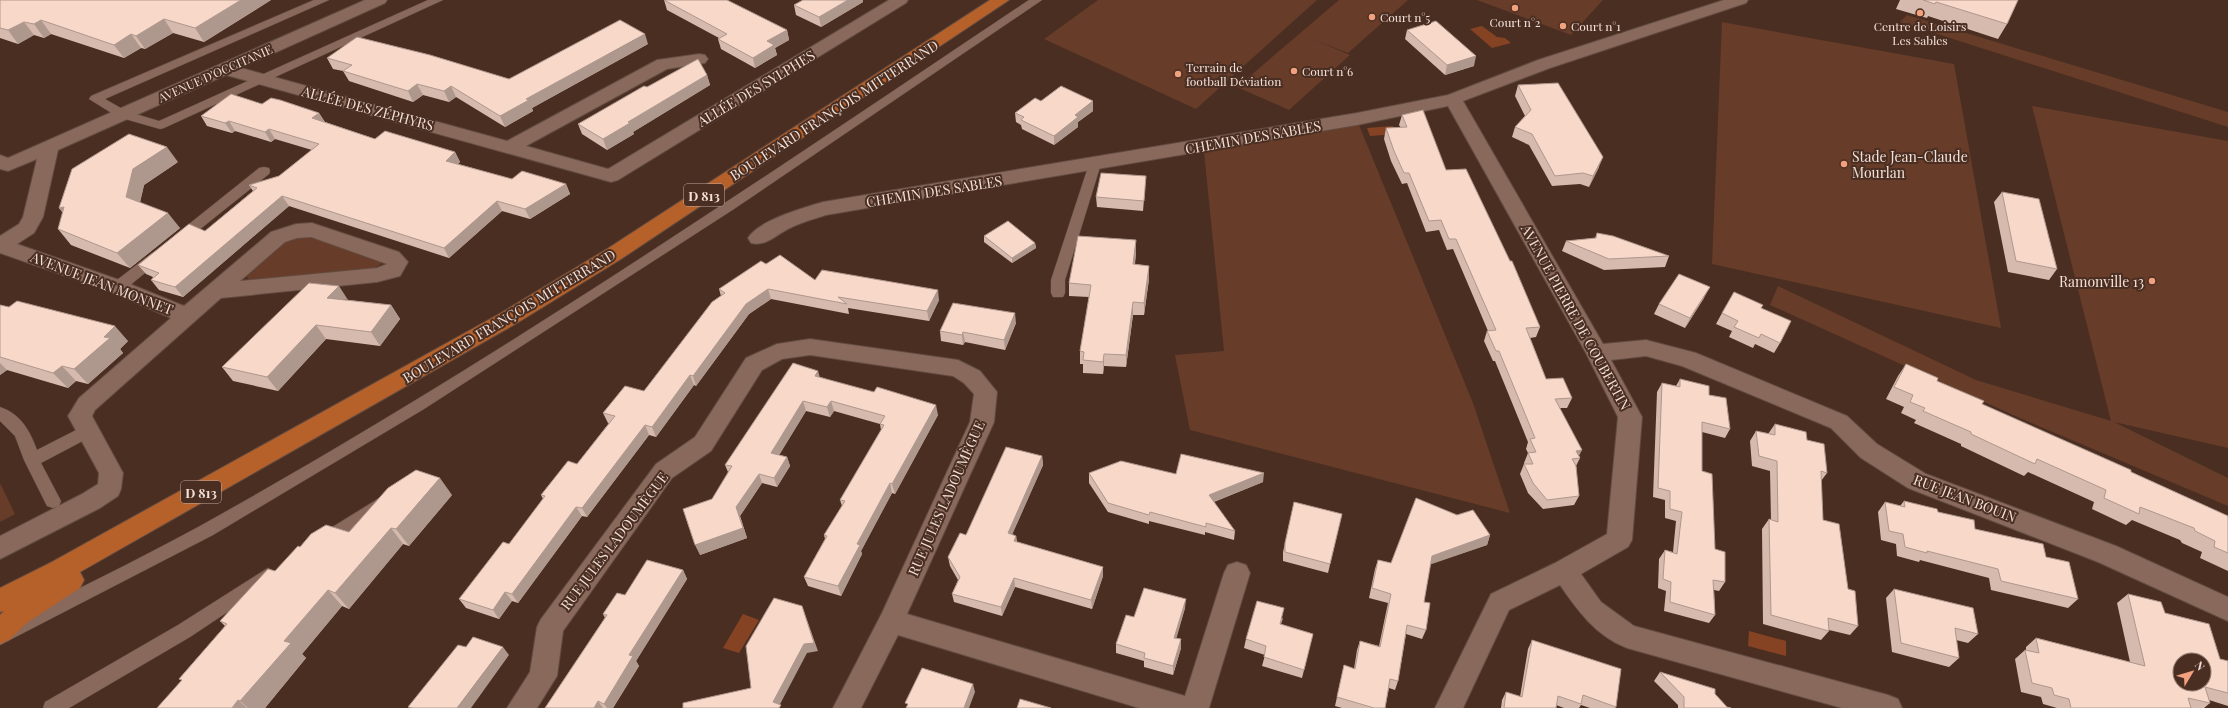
<svg xmlns="http://www.w3.org/2000/svg" width="2228" height="708" viewBox="0 0 2228 708" font-family="'Playfair Display',serif">
<style>
.green{fill:#673c29}
.water{fill:#864323}
.lines{fill:none;stroke-linecap:round;stroke-linejoin:round}
.lane-casing{stroke:#624b40;stroke-width:1}
.street-casing{stroke:#624b40;stroke-width:2}
.primary-casing{stroke:#624b40;stroke-width:2}
.lane{fill:#88695b;fill-rule:evenodd}
.street{fill:#88695b;fill-rule:evenodd}
.primary{fill:#b6602a;fill-rule:evenodd}
.wall{fill:#d5baad}
.shaded-wall{fill:#ae978d}
.building{fill:#f8d8c9;stroke:#ae978d;fill-rule:evenodd}
.poi-dot{fill:#f1a17d;stroke:#4a2e22;stroke-width:1.5}
.labels{text-anchor:middle;dominant-baseline:central;stroke-width:4;stroke-linejoin:round;paint-order:stroke}
.far-poi-label{font-size:12px;fill:#f3e1d9;stroke:#4a2e22;text-anchor:start}
.far-street-label{font-size:12px;fill:#f3e1d9;stroke:#4a2e22}
.shield{fill:#4a2e22;stroke:#c0aba2;stroke-width:1}
.shield-label{font-size:13px;font-weight:bold;fill:#f3e1d9}
.street-label{font-size:14px;fill:#f3e1d9;stroke:#4a2e22}
.poi-label{font-size:14px;fill:#f3e1d9;stroke:#4a2e22;text-anchor:start}
</style>
<rect width="100%" height="100%" fill="#4a2e22"/>
<g class="green">
<path d="M1098,0h219l-121,109 -152,-70z"/>
<path d="M1339,0h69l-60,53 -33,-13 35,15 -61,55 -52,-23z"/>
<path d="M1477,0h126l-32,35z"/>
<path d="M1907,15l321,97v15l-328,-105z"/>
<path d="M1722,22l232,42 47,264 -289,-64z"/>
<path d="M2032,106l196,35v307l-114,-26 114,56v28l-206,-87 -252,-114 8,-19 198,94 135,41z"/>
<path d="M1359,125l114,278 37,110 -320,-83 -15,-75 49,-4 -20,-199z"/>
<path d="M305,236l76,24v4l-9,6 -122,11 -4,-5 3,-6 42,-33z"/>
<path d="M0,483l15,31 -15,8z"/>
</g>
<g class="water">
<path d="M1482,26l15,11 8,1 6,5 -19,5 -22,-19z"/>
<path d="M1393,126l3,8 -26,2 -3,-8z"/>
<path d="M743,614l16,6 -20,33 -16,-5z"/>
<path d="M1749,631l37,10v15l-38,-10z"/>
</g>
<g class="lines">
<g class="lane-casing">
<g id="lane">
<path d="M314,0h15l-224,99 21,12 33,10 269,-121h15l-279,128 -4,1 -42,-12 -29,-18 2,-3z"/>
<path d="M1029,0h13l-308,209 -310,200 -211,126 -213,110v-17c67,-34 134,-66 200,-102 286,-159 557,-344 829,-526z"/>
<path d="M1095,160l6,4 -36,116v13l-2,4h-10l-2,-4v-13l38,-116z"/>
<path d="M264,167l5,1 1,3 -1,3 -85,68h-10l-2,-3 2,-3 85,-68z"/>
<path d="M157,251l5,2 2,3 -2,3 -39,32h-10l-2,-4 2,-4 39,-30z"/>
<path d="M0,407c21,7 30,24 37,43l45,-23 6,-2 6,2 2,4 -2,4 -53,28 20,38 -2,5 -6,2 -6,-2 -23,-46 -9,-24 -15,-15z"/>
<path d="M381,497l6,2 2,5 -2,5 -57,37 -6,2 -6,-2 -3,-5 3,-5z"/>
<path d="M268,568l6,3 3,5 -3,5 -84,56 -121,71h-26l2,-6 133,-77z"/>
</g>
</g>
<g class="street-casing">
<g id="street">
<path d="M365,0h22l-2,3 -144,65 266,73 150,-81 42,-6 6,1 3,4 -3,4 -38,6 -141,77 82,23 281,-169h19l-2,3 -288,177 -7,2 -385,-107 -168,75 -15,67 -9,16 -17,11 108,38 59,24 87,-74 25,-8 16,-1 87,29 9,10 -8,14 -23,6 -156,16 -126,112 -3,6 31,57 -2,16 -3,7 -18,12 -100,51v-23l82,-42 16,-10 1,-11 -31,-57 11,-18 92,-80 -60,-26 -111,-39v-17l19,-12 4,-7 14,-58 -29,12 -8,-2v-14l8,3zM311,237l76,27 -10,4 -137,13 45,-39 12,-4z"/>
<path d="M1724,0h24l-2,3 -196,65 -87,33 140,243 43,-4 50,13 151,63 30,28 49,30 190,72 112,51v24l-130,-59 -190,-74 -47,-30 -30,-30 -149,-62 -36,-10 -35,4 31,57 -10,123 -4,7 -47,27 20,28 33,24 254,69 10,4 4,9h-60l-215,-60c-31,-12 -49,-37 -67,-63l-51,25 -46,98h-28l56,-114 64,-31 52,-29 11,-117 -32,-64 -138,-247 -91,19 -531,90c-12,4 -24,7 -36,13 -13,6 -24,19 -39,15l-3,-5c11,-18 55,-30 75,-36l534,-89 91,-18 90,-35z"/>
<path d="M810,339l148,21 22,11 17,21 -3,30 -87,192 278,82 39,-123 4,-8 9,-3 9,3 4,8 -41,135h-70l-241,-73 -37,73h-28l49,-95 88,-191 4,-28 -10,-11 -11,-7 -143,-21 -28,4 -20,11 -51,81 -39,27 -109,153 -6,45 -20,32h-30l23,-36 7,-45 4,-8 115,-155 39,-27 51,-79 31,-14z"/>
</g>
</g>
<g class="primary-casing">
<path id="primary" d="M990,0h19l-388,259 -104,64 -437,249 4,8 -4,8 -52,34 -19,18 -9,4v-29l4,-4 -4,1v-24l50,-25 451,-250 106,-64z"/>
</g>
<use href="#lane" class="lane"/>
<use href="#street" class="street"/>
<use href="#primary" class="primary"/>
</g>
<g class="wall">
<path d="M0,0h271l-67,42 -31,-9 -28,16 -4,-1 -17,10 -73,-24 -7,4 -10,-3 -16,9 -18,-6z"/>
<path d="M664,0l123,30 2,10 -14,8 2,7 -22,13 -34,-19 -3,-10 1,-1 -52,-28z"/>
<path d="M803,0h60v2l-42,25 -25,-12 -2,-10z"/>
<path d="M1900,0h118l-11,24 -9,15 -70,-23 -1,2 -31,-9z"/>
<path d="M1407,30l67,36 -29,9 -40,-36z"/>
<path d="M648,44l-116,64 1,3 -28,16 -49,-30 -7,5 -26,-7 -10,7 -64,-21 -6,-10 -10,-2 -6,-11 182,21z"/>
<path d="M707,75l3,10 -77,47 1,2 -27,16 -25,-16 -4,-10 69,-37z"/>
<path d="M1518,85l81,82 -10,20 -9,-3 -28,2 -23,-41 -17,-8 3,-10 10,-11 -10,-20z"/>
<path d="M1041,101l52,10 -15,11v5l-24,18 -32,-16 -1,-4 -5,-3 -1,-9z"/>
<path d="M262,104l57,9 6,9 50,17 80,13 5,10 -2,2 54,15 54,5 4,10 -40,25 -28,-8 -53,47 -160,-52 -106,91 -24,-7 -8,-10 2,-3 -7,-3 -8,-9 67,-34 48,-40 -4,-6 30,-9 33,-26 -37,-11 -4,3 -36,-11 -3,2 -25,-7 -6,-10z"/>
<path d="M1402,115l44,55 94,157 -4,10 -6,1 16,41 26,19 -5,10h-7l20,50 -4,8 3,30 -5,9 -31,4 -15,-16 -8,-19 4,-10v-1l4,-10 -2,-4 2,-7 -33,-81h-2l-9,-20 3,-10h1l-35,-82 -6,1 -8,-20 -13,2 -19,-49 -5,1 -11,-23 -7,-22 2,-11h15l-2,-3z"/>
<path d="M178,162l-34,23 -4,17 40,26 -50,40 -59,-23 -13,-16 5,-16 -4,-5z"/>
<path d="M1145,187l-2,24 -46,-4 -1,-10z"/>
<path d="M2002,192l55,77 -8,11 -41,-8 -14,-70z"/>
<path d="M1597,233l72,23 -4,11 -61,3 -42,-19 4,-10 29,-3z"/>
<path d="M984,236l51,7 1,5 -24,15 -28,-21z"/>
<path d="M1136,253l-1,11 14,2v13l-5,36h-11l-7,52 -22,-1 -1,8 -20,-1v-9h-3v-13l9,-54 -20,-1v-13z"/>
<path d="M766,264l49,16 124,20 -10,21 -81,-13 1,6 -78,-15 -22,15 -53,72 -2,-1 -38,52 -7,-2 -62,82 -5,-1 -64,87 -6,-2 -13,18 -33,-11 -7,-9 50,-55 34,-45 -2,-4 36,-31 32,-41h-1l-5,-10 41,-22 77,-95 -2,-7z"/>
<path d="M1704,298l-19,30 -31,-14 5,-10z"/>
<path d="M348,300l43,5 9,14 -20,27 -54,-7 -48,52 -45,-10 -11,-14z"/>
<path d="M0,305l128,36 -8,8 3,4 -35,31 -12,-3 -8,7 -61,-18 -7,5z"/>
<path d="M1762,308l18,35 -6,10 -19,-9 -2,4 -24,-11 3,-6 -16,-7 6,-11z"/>
<path d="M1016,323l-11,27 -40,-8 -2,3 -22,-4 -1,-10z"/>
<path d="M1906,364l31,17 45,23 246,112v55l-28,-13 2,-6 -20,-9 -2,-3 -48,-20 -6,5 -34,-16 2,-7 -66,-30 -4,4 -63,-30v-2l-47,-21 2,-3 -15,-7 3,-6 -18,-8 12,-23z"/>
<path d="M820,377l118,38 -43,79 -3,-1 -31,58 1,3 -21,42 -33,-10 -4,-9 21,-38 -1,-4 18,-29 -2,-6 41,-70 -1,-6 -46,-13 -4,6 -24,-6 -27,44 8,2 3,9 -13,21 -15,-4 -22,33 7,22 -47,17 28,-83 -3,-7z"/>
<path d="M1680,379l29,16 21,34 -5,9 -23,-6v39l13,78 10,33 -6,9 -5,-1 1,25 -6,8 -45,-12 2,-20 -8,-3 1,-29 6,-9 8,2 3,-31 -11,-3v-18l-12,-3 4,-105 5,-9 14,3z"/>
<path d="M1775,424l32,16 20,33 -6,8 2,39 25,69 10,37 -8,9 -21,-5v1l-8,9 -58,-16 -1,-95 7,-10 2,1 -1,-49 -18,-5 -2,-25 6,-10 12,3z"/>
<path d="M1042,456l1,9 -31,69 4,2 1,6 86,25v9l-11,33 -77,-22 -13,29 -48,-14 -2,-8 6,-14 -8,-14 -2,-9 18,-22z"/>
<path d="M1089,473l87,1 87,8 -49,20 21,29 -1,9 -29,-8v3l-56,-14v3l-41,-12 -19,-29z"/>
<path d="M452,495l-43,51 -6,-2 -54,65 -7,-3 -40,48 4,4 -41,50h-108l25,-27 -3,-2 46,-53 -5,-5 55,-50 74,-39z"/>
<path d="M1904,501l34,11 37,17 71,28 32,42 -10,9 -77,-18 -2,-12 -69,-18 -1,2 -22,-6 -1,-12 -15,-4 -3,-28 7,-10 15,4z"/>
<path d="M1342,514l-14,59 -45,-12v-9l2,-9z"/>
<path d="M1490,535l-3,10 -57,19 -6,38 2,28 -4,9 -16,-5 -8,47 -3,9 -6,-2 -4,20h-43l-7,-2 9,-41 10,4 3,-19 3,-9 19,5 9,-43 -19,-5 6,-29 3,-9 13,3z"/>
<path d="M683,570l4,9 -51,82 3,5 -26,42h-68l60,-90 -2,-4 22,-19z"/>
<path d="M1894,589l84,45 -10,9 -12,-3 3,18 -10,9 -57,-15 -6,-54z"/>
<path d="M2128,594l37,19 55,46 8,2v45l-19,-6 1,3 -6,5h-147l-14,-4 -2,-7 -20,-5 -6,-33 10,-9h1v-3l10,-9 94,24 -13,-59z"/>
<path d="M1185,608l-9,30 5,1v9l-8,27 -29,-8v-6l-28,-8v-9l18,-27z"/>
<path d="M1283,618l-2,6 32,10 -11,44 -40,-12 3,-11 -21,-7 2,-9z"/>
<path d="M1532,640l84,67 -1,1h-25l-9,-3 -2,3h-15l-8,-3v3h-55l1,-8 4,-8 14,5 8,-48z"/>
<path d="M1660,672l55,22 12,13 4,1h-53v-3l-24,-24z"/>
</g>
<g class="shaded-wall">
<path d="M241,0h30l-67,42 -9,-14z"/>
<path d="M848,0h15v2l-42,25 -2,-10z"/>
<path d="M164,19l9,14 -28,16 -9,-13z"/>
<path d="M41,20l10,14 -7,4 -10,-14z"/>
<path d="M24,22l10,13 -16,9 -10,-14z"/>
<path d="M787,30l2,10 -14,8 2,7 -22,13 -2,-10 14,-17z"/>
<path d="M131,34l10,14 -17,10 -10,-13z"/>
<path d="M645,34l3,10 -116,64 1,3 -28,16 -5,-11 26,-17z"/>
<path d="M1476,56l-2,10 -29,9 2,-10z"/>
<path d="M707,75l3,10 -77,47 1,2 -27,16 -4,-11 25,-17z"/>
<path d="M417,84l6,11 -10,7 -5,-11z"/>
<path d="M451,86l5,11 -7,5 -5,-11z"/>
<path d="M1093,101v10l-15,11v5l-24,18v-9l21,-21z"/>
<path d="M319,113l6,10 -13,-5z"/>
<path d="M229,121l6,10 -3,2 -7,-10z"/>
<path d="M269,129l6,10 -4,3 -6,-10z"/>
<path d="M167,147l11,15 -34,23 -6,27 -12,-15 7,-28z"/>
<path d="M455,152l5,10 -9,8 -5,-9z"/>
<path d="M1603,157l-4,10 -10,20 4,-11z"/>
<path d="M566,184l4,10 -40,25 -5,-10z"/>
<path d="M282,196l7,10 -106,91 -8,-10z"/>
<path d="M497,201l5,10 -53,47 -5,-10z"/>
<path d="M64,207l7,16 -12,-15z"/>
<path d="M168,213l12,15 -50,40 -13,-15z"/>
<path d="M1136,240v13l-3,24v-13z"/>
<path d="M1035,243l1,5 -24,15v-5z"/>
<path d="M1149,266v13l-5,36v-12z"/>
<path d="M339,286l9,14 -21,-2z"/>
<path d="M1710,287l-6,11 -19,30 5,-10z"/>
<path d="M768,289l3,10 -22,15 -53,72 -3,-10 53,-72z"/>
<path d="M938,290l1,10 -10,21 -2,-10z"/>
<path d="M1133,302v13l-7,52v-12z"/>
<path d="M391,305l9,14 -20,27 -9,-14z"/>
<path d="M1015,313l1,10 -11,27 -1,-10z"/>
<path d="M316,325l10,14 -48,52 -11,-14z"/>
<path d="M115,326l13,15 -8,8 3,4 -35,31 -14,-15 30,-32z"/>
<path d="M963,332l2,10 -2,3 -1,-10z"/>
<path d="M1104,354v12l-1,8v-12z"/>
<path d="M0,363l7,7 -7,5z"/>
<path d="M62,366l14,15 -8,7 -15,-15z"/>
<path d="M818,371l3,10 -6,-5z"/>
<path d="M690,375l4,10 -38,52 -4,-10z"/>
<path d="M803,401l3,10 -31,51 -4,-9z"/>
<path d="M831,401l3,10 -4,6 -3,-10z"/>
<path d="M936,405l2,10 -43,79 -3,-10z"/>
<path d="M645,425l4,10 -62,82 -5,-9z"/>
<path d="M1582,450l-4,8 -2,-7z"/>
<path d="M1042,456l1,9 -34,77 -1,-9z"/>
<path d="M787,457l3,9 -13,21 -3,-9z"/>
<path d="M1264,473l-1,9 -55,22 1,-9z"/>
<path d="M759,474l3,9 -22,33 7,22 -47,17 -5,-10 41,-38z"/>
<path d="M440,478l12,17 -43,51 -13,-17z"/>
<path d="M890,483l2,10 -31,58 1,3 -21,42 -3,-10 19,-42z"/>
<path d="M576,507l6,9 -64,87 -6,-9z"/>
<path d="M391,528l12,16 -54,65 -14,-16z"/>
<path d="M1490,535l-3,10 -58,20 3,-9z"/>
<path d="M1016,536l1,9 -3,-4z"/>
<path d="M1103,567v9l-11,33 -1,-9z"/>
<path d="M683,570l4,9 -51,82 3,5 -26,42h-6l-3,-4 25,-49z"/>
<path d="M1014,578l1,9 -13,29 -1,-9z"/>
<path d="M328,590l14,16 -40,48 4,4 -41,50h-17l-8,-7 44,-60z"/>
<path d="M505,592l7,9 -13,18 -6,-9z"/>
<path d="M1186,599l-1,9 -11,39v-9z"/>
<path d="M802,606l16,45 -11,2 -29,55 -5,-6z"/>
<path d="M1181,639v9l-8,27v-9z"/>
<path d="M503,647l6,8 -38,53h-14z"/>
<path d="M973,684l2,8 -6,16h-5z"/>
<path d="M238,700l9,8h-15z"/>
<path d="M598,701l5,7h-9z"/>
</g>
<g class="building">
<path d="M0,0h241l-46,28 -31,-9 -28,17 -5,-2 -17,11 -73,-25 -7,4 -10,-2 -16,8 -8,-2z"/>
<path d="M664,0h63l60,30 -20,11 7,4 -21,13 -35,-19 9,-5z"/>
<path d="M803,0h45l-29,17 -25,-12z"/>
<path d="M1923,0h95l-11,24 -71,-22 -1,2z"/>
<path d="M620,20l25,14 -119,65 3,1 -29,16 -49,-30 -7,5 -27,-7 -9,7 -65,-20 9,-6 -25,-7 30,-21 73,18 79,24z"/>
<path d="M1436,21l40,35 -29,9 -40,-35z"/>
<path d="M698,59l9,16 -79,47 2,1 -27,16 -25,-15 66,-38 3,1z"/>
<path d="M1558,83l45,74 -10,19 -10,-3 -28,3 -23,-42 -17,-7 16,-17 -13,-25z"/>
<path d="M1061,86l32,15 -18,14 3,2 -24,19 -33,-16 3,-3 -9,-4 20,-15 6,3z"/>
<path d="M231,94l31,10 9,-6 9,2 39,13 -7,5 63,21 10,-8 70,21 -9,9 66,18 10,-8 44,13 -41,25 -28,-8 -53,47 -162,-52 -107,91 -24,-7 8,-7 -21,-8 51,-41 16,7 52,-43 -8,-3 30,-9 40,-32 -50,-15 -4,3 -36,-11 -4,2 -24,-7z"/>
<path d="M1423,110l23,60 20,-1 44,92h2l28,66 -14,1 20,51 17,-1 9,20 -17,1 27,51 -6,1 4,7 -8,1 4,7 3,30 -32,4 -14,-17 -9,-19h9l-5,-11 8,-1 -6,-13 5,-1 -36,-87h-3l-9,-20 9,-1 -40,-91h-7l-8,-19 -12,1 -20,-48h-5l-10,-22 -8,-23 21,-1 -5,-12z"/>
<path d="M129,134l38,13 -34,22 -7,28 42,16 -51,40 -59,-24 6,-22 -5,1 13,-39z"/>
<path d="M1101,173l45,3 -2,25 -48,-4z"/>
<path d="M2002,192l37,7 18,70 -41,-8z"/>
<path d="M1008,221l27,22 -23,15 -28,-22z"/>
<path d="M1597,233l16,3 56,20 -60,3 -43,-18 30,-3z"/>
<path d="M1078,236l58,4 -3,24 16,2 -5,37 -11,-1 -7,53 -22,-1 -1,8 -20,-2 1,-8 -4,-1 11,-66 -22,-2z"/>
<path d="M780,255l35,25 7,-10 116,20 -11,21 -89,-14 9,7 -79,-15 -22,15 -53,72 -3,-1 -38,52 -7,-2 -63,83 -6,-1 -64,87 -7,-2 -12,18 -34,-11 44,-57 6,2 36,-48 -4,-1 27,-34 9,3 38,-48 -12,-3 22,-27 19,5 68,-89 13,-9 -6,-4 42,-28 5,3z"/>
<path d="M1679,274l31,13 -20,31 -31,-14z"/>
<path d="M309,283l30,3 -12,12 64,7 -20,27 -55,-7 -49,52 -45,-10z"/>
<path d="M1734,292l29,13 -2,3 30,13 -11,22 -19,-9 -2,4 -25,-11 4,-6 -16,-8z"/>
<path d="M17,301l98,25 -11,11 6,1 -36,31 -12,-3 -9,7 -53,-16v-52l9,2z"/>
<path d="M953,303l62,10 -11,27 -41,-8 -1,3 -22,-4z"/>
<path d="M793,363l25,8 -3,5 59,16 3,-5 59,18 -44,79 -2,-1 -33,61 3,1 -22,41 -34,-9 23,-41 -3,-1 21,-34 -5,-1 44,-75 -4,-1 5,-8 -54,-15 -4,6 -24,-6 -32,52 16,4 -13,21 -15,-4 -23,33 7,21 -48,17 -12,-36 29,-10 20,-33 -7,-1z"/>
<path d="M1906,364l32,14 -1,3 47,20 -2,3 149,66v2l97,44v37l-14,-6 1,-6 -20,-10 -1,-3 -54,-21 -1,7 -35,-16 2,-8 -69,-31 -2,5 -64,-30v-2l-48,-21 2,-3 -15,-6 3,-7 -19,-8z"/>
<path d="M1680,379l29,7v9l17,3 4,31 -28,-7v49l10,3 3,75 10,3v30l-12,-2 2,35 -45,-13 1,-20 -8,-3 2,-29 12,4 5,-42 -12,-3v-18l-12,-3 4,-105 18,4z"/>
<path d="M1775,424l31,8 1,8 17,4 3,29 -6,-2 2,49 16,4 9,65 7,2 3,35 -30,-8 1,13 -58,-16 -2,-96 9,3 -1,-61 -18,-5 -3,-25 19,4z"/>
<path d="M1006,447l36,9 -34,77 8,3 -2,5 89,26 -12,33 -77,-22 -13,29 -49,-13 8,-17 -12,-20 12,-24 6,2z"/>
<path d="M1181,454l83,19 -55,22 26,36 -29,-8v4l-56,-15 -1,3 -41,-12 -19,-30 32,-12 55,13z"/>
<path d="M416,470l24,8 -44,51 -5,-1 -56,65 -7,-3 -44,51 7,2 -51,58 -2,-1 -6,8h-75l25,-28 -3,-1 48,-55 -7,-3 48,-52 7,2 23,-25 2,1 11,-13 15,-9 23,7 39,-44z"/>
<path d="M1416,498l41,17 16,-5 17,25 -58,21 -8,46 6,1 -4,27 -19,-5 -9,56 -8,-2 -5,29h-11l-37,-11 7,-32 11,4 5,-28 20,6 11,-53 -19,-6 6,-28 13,3z"/>
<path d="M1904,501l33,8 1,3 36,8 1,9 68,15 3,13 23,5 9,37 -77,-18 -3,-12 -71,-18v2l-22,-6 -2,-13 -14,-3 -4,-29 20,5z"/>
<path d="M1294,502l48,12 -12,50 -45,-12v-9z"/>
<path d="M647,560l36,10 -54,85 4,1 -29,48 -6,-3 -4,7h-49l62,-93 -4,-1 14,-21 8,2z"/>
<path d="M1144,588l42,11 -12,39 7,1 -8,27 -29,-8 1,-5 -29,-9 10,-29 8,2z"/>
<path d="M1894,589l79,19 5,26 -23,-6 4,30 -58,-15z"/>
<path d="M2128,594l33,8 4,11 44,11 11,35 8,2v32l-23,-6 5,16 -22,-5 3,10h-120l-2,-9 -15,-4 -2,-7 -20,-5 -7,-33 14,3 -3,-15 109,28zM2180,660h24v24h-24z"/>
<path d="M774,598l28,8 12,37 -10,1 -31,58 8,3 -2,3h-96v-5l68,-15 -5,-42z"/>
<path d="M1257,601l27,7 -4,16 33,10 -9,36 -40,-13 2,-11 -20,-7z"/>
<path d="M473,637l30,10 -46,61h-45l-4,-1 50,-62 8,2z"/>
<path d="M1532,640l89,29 -5,38 -33,-12 -2,9 -23,-8 -2,12h-52l2,-16 16,5z"/>
<path d="M922,668l51,16 -9,24h-58l2,-4 -3,-1z"/>
<path d="M1660,672l55,17v5l12,13 4,1h-47v-11z"/>
<path d="M1020,699l31,9h-34z"/>
</g>
<g class="poi-dot">
<circle cx="1515" cy="8" r="4"/>
<circle cx="1920" cy="13" r="4"/>
<circle cx="1372" cy="17" r="4"/>
<circle cx="1563" cy="26" r="4"/>
<circle cx="1294" cy="71" r="4"/>
<circle cx="1178" cy="74" r="4"/>
<circle cx="1844" cy="164" r="4"/>
<circle cx="2152" cy="281" r="4"/>
</g>
<g class="labels">
<g class="far-poi-label">
<text x="1380" y="17">Court n°5</text>
<text x="1515" y="22" text-anchor="middle">Court n°2</text>
<text x="1571" y="26">Court n°1</text>
<text x="1920" y="26" text-anchor="middle">Centre de Loisirs<tspan x="1920" dy="14">Les Sables</tspan></text>
<text x="1186" y="67">Terrain de<tspan x="1186" dy="14">football Déviation</tspan></text>
<text x="1302" y="71">Court n°6</text>
</g>
<g class="far-street-label">
<text transform="translate(215 73) rotate(-24)">AVENUE D'OCCITANIE</text>
</g>
<g class="shield">
<rect x="684" y="184" width="40" height="22" rx="3"/>
<rect x="181" y="481" width="40" height="22" rx="3"/>
</g>
<g class="shield-label">
<text x="704" y="195">D 813</text>
<text x="201" y="492">D 813</text>
</g>
<g class="street-label">
<text transform="translate(756 88) rotate(-31)">ALLÉE DES SYLPHES</text>
<text transform="translate(368 108) rotate(15)">ALLÉE DES ZÉPHYRS</text>
<text transform="translate(834 110) rotate(-33)">BOULEVARD FRANÇOIS MITTERRAND</text>
<text transform="translate(1253 137) rotate(-10)">CHEMIN DES SABLES</text>
<text transform="translate(934 191) rotate(-9)">CHEMIN DES SABLES</text>
<text transform="translate(102 283) rotate(21)">AVENUE JEAN MONNET</text>
<text transform="translate(509 316) rotate(-31)">BOULEVARD FRANÇOIS MITTERRAND</text>
<text transform="translate(1576 317) rotate(61)">AVENUE PIERRE DE COUBERTIN</text>
<text transform="translate(946 498) rotate(-66)">RUE JULES LADOUMÈGUE</text>
<text transform="translate(1965 498) rotate(21)">RUE JEAN BOUIN</text>
<text transform="translate(614 541) rotate(-53)">RUE JULES LADOUMÈGUE</text>
</g>
<g class="poi-label">
<text x="1852" y="156">Stade Jean-Claude<tspan x="1852" dy="16">Mourlan</tspan></text>
<text x="2144" y="281" text-anchor="end">Ramonville 13</text>
</g>
</g>
<g transform="translate(2192 672) rotate(52)"><circle r="19" fill="#4a2e22" stroke="#8e766b"/>
<path d="M0-3L7 15L0 10L-7 15Z" fill="#f1a17d"/>
<text y="-6" font-size="11" font-weight="bold" text-anchor="middle" fill="#f3e1d9">N</text>
</g>
</svg>
